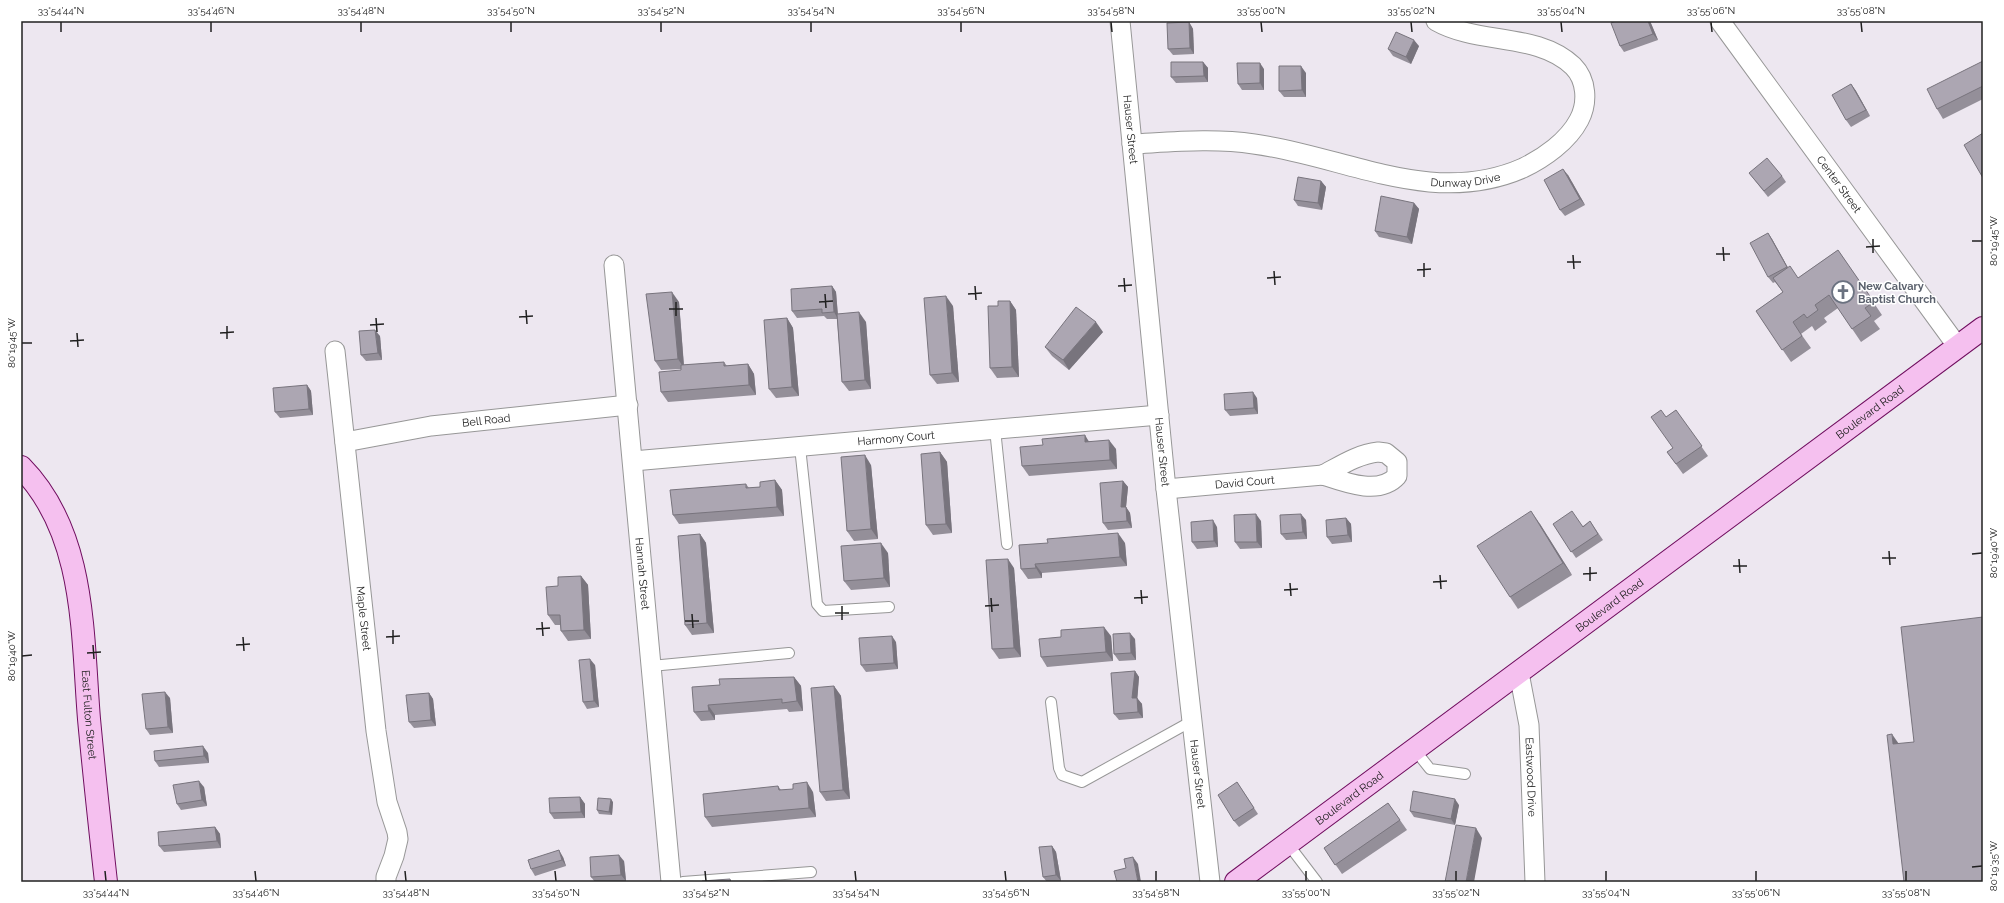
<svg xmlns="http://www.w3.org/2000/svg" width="2004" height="903" viewBox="0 0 2004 903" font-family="Raleway,sans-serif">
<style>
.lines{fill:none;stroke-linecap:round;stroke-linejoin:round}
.lane-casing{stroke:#979797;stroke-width:12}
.street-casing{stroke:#979797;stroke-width:21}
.secondary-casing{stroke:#700e5f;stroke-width:24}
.lane{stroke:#fff;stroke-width:10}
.street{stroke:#fff;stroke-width:19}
.secondary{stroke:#f5c0ef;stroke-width:22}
.wall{fill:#948f99}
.shaded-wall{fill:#78747d}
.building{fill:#aca6b2;stroke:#78747d}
.ticks{fill:none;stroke:#202020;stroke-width:1.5}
.labels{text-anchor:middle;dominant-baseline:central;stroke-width:3;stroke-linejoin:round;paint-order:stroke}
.street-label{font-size:11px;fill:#202020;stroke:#fff}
.worship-label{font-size:11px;font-weight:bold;fill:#5b616d;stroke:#fff;text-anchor:start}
.neatline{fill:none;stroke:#202020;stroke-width:1.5}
.ticks-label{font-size:10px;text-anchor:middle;fill:#202020}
</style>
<rect width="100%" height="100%" fill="#ede7f0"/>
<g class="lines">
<g class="lane-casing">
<g id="lane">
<path d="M995,429l12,115"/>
<path d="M800,447l17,157 6,7 66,-4"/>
<path d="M651,666l138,-13"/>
<path d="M1051,702l8,66 3,7 20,7 110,-61"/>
<path d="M1415,750l15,19 35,5"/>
<path d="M1288,844l29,38"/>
<path d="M683,882l128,-10"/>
</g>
</g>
<g class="street-casing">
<g id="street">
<path id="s1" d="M1120,21l46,468 44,393"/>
<path id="s2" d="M1720,21l238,326"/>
<path id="s3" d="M1132,144c40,-2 82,-6 122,0 91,12 178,64 269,24 21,-10 45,-27 56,-48 9,-17 8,-40 -6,-54 -36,-34 -95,-21 -137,-45"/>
<path id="s4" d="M614,265l57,617"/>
<path id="s5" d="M335,351l41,380 11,71 10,30 1,7 -4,17 -8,21v5"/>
<path id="s6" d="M345,442l86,-16 197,-21"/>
<path d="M1378,452l8,1 11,9v14c-18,20 -53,6 -74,-1 17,-9 35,-21 55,-23z"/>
<path id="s7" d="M633,461l526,-46"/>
<path id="s8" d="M1166,489l157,-14"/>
<path id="s9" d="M1519,673l10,52 6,157"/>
</g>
</g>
<g class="secondary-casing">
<g id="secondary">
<path id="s10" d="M21,467c65,66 61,166 68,252 5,54 11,109 17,163"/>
<path id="s11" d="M1236,882l747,-554"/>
</g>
</g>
<use href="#lane" class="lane"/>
<use href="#street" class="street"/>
<use href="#secondary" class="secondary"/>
</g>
<g class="wall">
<path d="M1616,21h34l8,19 -34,12 -4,-6z"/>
<path d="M1189,22l4,7 1,25 -21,1 -5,-6z"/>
<path d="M1419,46l-8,18 -18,-8 -5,-7z"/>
<path d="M1983,61v38l-40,20 -6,-10z"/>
<path d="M1203,62l5,6v14l-32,1 -5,-6z"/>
<path d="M1264,69v21h-22l-4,-6z"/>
<path d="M1306,73v24h-22l-5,-6z"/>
<path d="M1851,84l5,7 14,25 -19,11 -5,-7z"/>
<path d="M1749,173l33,3 4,6 -18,15z"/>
<path d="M1568,175l17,30 -20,11 -5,-6z"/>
<path d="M1321,181l5,6 -4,23 -24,-4 -4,-6z"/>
<path d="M1414,203l5,6 -7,35 -33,-7 -4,-6z"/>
<path d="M1768,233l4,6 16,29 10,10 40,-28 44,65 -8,6 6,8 -19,13 -23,-34 -14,10 3,4 -12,9 -3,-5 -11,8 10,14 -20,14 -35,-51 27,-19 -8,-10 -2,1 -5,-6z"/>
<path d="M832,286l4,6 2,22 28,8 5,67 -22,2 -7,-9 -5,-63h-10l-3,-3 -27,2 -5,-7z"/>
<path d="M1010,301l6,9 3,67 -22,1 -7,-10 8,-62z"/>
<path d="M679,302l5,63 40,-3 3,4 21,-2 6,10 2,21 -88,7 -7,-10 20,-22v-1l-20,1 -6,-9z"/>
<path d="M953,306l6,76 -22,2 -7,-9z"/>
<path d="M787,318l6,10 6,68 -23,2 -7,-9z"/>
<path d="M1103,332l-34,38 -17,-14 -7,-9z"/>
<path d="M380,336l2,24 -16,1 -5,-6z"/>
<path d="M307,385l4,6 2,24 -33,3 -5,-6z"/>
<path d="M1257,398l1,16 -28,2 -5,-6z"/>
<path d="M1676,410l32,46 -25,18 -16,-22 6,-4 -7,-31z"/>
<path d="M1089,441l27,8 1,20 -88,7 -7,-10z"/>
<path d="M940,452l7,10 5,71 -19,2 -7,-10z"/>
<path d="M871,465l7,74 -24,2 -7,-10z"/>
<path d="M775,480l7,10 2,26 -105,8 -6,-9 73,-31 3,4 11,-1z"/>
<path d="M1123,481l5,6 -2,20 4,6 2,15 -24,2 -5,-7z"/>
<path d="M1346,518l5,6 1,18 -20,2 -5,-7z"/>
<path d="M1306,520l1,19 -21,1 -5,-6z"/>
<path d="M1261,521l1,27 -22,1 -5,-7z"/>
<path d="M1590,521l13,19 -27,18 -23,-34 30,2z"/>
<path d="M1540,524l32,51 -54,34 -8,-12z"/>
<path d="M1217,527l1,20 -21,2 -5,-7z"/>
<path d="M700,534l6,9 8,90 -22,2 -7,-10z"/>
<path d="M1125,543l2,23 -85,7v5l-14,1 -7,-10 -2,-24z"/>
<path d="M888,553l2,34 -39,3 -7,-9z"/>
<path d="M1014,568l7,89 -22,2 -7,-10z"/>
<path d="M581,576l7,9 3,54 -23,2 -7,-10 -1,-6h-5l-7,-10 10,-29z"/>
<path d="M1111,636l2,25 -66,6 -6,-10z"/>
<path d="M1135,639l1,21 -17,1 -5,-7z"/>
<path d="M896,642l2,27 -32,3 -5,-7z"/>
<path d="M595,665l4,42 -12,2 -4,-7z"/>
<path d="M1135,671l4,6 -2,21 5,6 1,14 -24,2 -5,-6z"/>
<path d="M794,677l7,9 2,25 -14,1 -2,-3 -72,6v5l-14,1 -7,-9 26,-27z"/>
<path d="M834,686l7,10 9,103 -24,2 -6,-9z"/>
<path d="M429,693l4,6 3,27 -22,2 -5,-6z"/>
<path d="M170,698l3,35 -23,2 -4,-6z"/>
<path d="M208,753l1,10 -50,4 -4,-6z"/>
<path d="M1237,782l21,32 -19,13 -5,-6z"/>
<path d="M778,786l3,4 32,2 3,25 -104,10 -7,-10z"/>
<path d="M204,787l3,19 -26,4 -4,-6z"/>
<path d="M580,797l5,7v14l-31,1 -4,-6z"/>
<path d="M613,802l-1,13 -13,-1 -2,-4z"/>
<path d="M1388,803l19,27 -65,44 -18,-26z"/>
<path d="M1459,805l-4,20 -41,-8 -4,-6z"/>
<path d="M215,827l5,7 1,14 -57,4 -5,-6z"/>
<path d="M1052,846l4,6 5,29 -14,1 -4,-5z"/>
<path d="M563,857l3,9 -31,10 -4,-7z"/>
<path d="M624,861l2,20 -12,1h-19l-4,-5z"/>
</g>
<g class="shaded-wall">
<path d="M1648,21h2l8,19 -5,-6z"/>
<path d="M1189,22l4,7 1,25 -4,-6z"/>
<path d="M1414,40l5,6 -8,18 -5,-7z"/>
<path d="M1203,62l5,6v14l-4,-6z"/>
<path d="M1260,63l4,6v21l-4,-7z"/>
<path d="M1301,66l5,7v24l-4,-7z"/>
<path d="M1851,84l5,7 14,25 -4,-6z"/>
<path d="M1563,169l5,6 17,30 -5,-6z"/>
<path d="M1321,181l5,6 -4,23 -4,-7z"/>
<path d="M1414,203l5,6 -7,35 -5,-7z"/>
<path d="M1768,233l4,6 19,34 -4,-6z"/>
<path d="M832,286l4,6 2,27 -4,-7z"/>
<path d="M672,292l7,10 5,66 -6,-9z"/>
<path d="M946,296l7,10 6,76 -7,-9z"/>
<path d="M1010,301l6,9 3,67 -7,-10z"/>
<path d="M859,312l7,10 5,67 -6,-9z"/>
<path d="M787,318l6,10 6,68 -7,-9z"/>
<path d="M1096,322l7,10 -34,38 -6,-10z"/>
<path d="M375,330l5,6 2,24 -4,-7z"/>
<path d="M748,364l6,10 2,21 -7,-10z"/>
<path d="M307,385l4,6 2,24 -4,-6z"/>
<path d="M1253,392l4,6 1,16 -4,-6z"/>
<path d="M1085,435l6,10 -6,-3z"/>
<path d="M1109,440l7,9 1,20 -7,-9z"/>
<path d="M940,452l7,10 5,71 -6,-9z"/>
<path d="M865,455l6,10 7,74 -7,-10z"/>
<path d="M775,480l7,10 2,26 -7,-9z"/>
<path d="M1123,481l5,6 -2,20 4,6 2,15 -5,-7 -6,-14z"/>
<path d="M1531,511l9,13 32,51 -9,-12z"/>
<path d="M1256,514l5,7 1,27 -5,-6z"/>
<path d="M1301,514l5,6 1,19 -4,-7z"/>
<path d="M1346,518l5,6 1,18 -4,-7z"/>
<path d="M1213,520l4,7 1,20 -4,-6z"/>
<path d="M1118,533l7,10 2,23 -7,-9z"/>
<path d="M700,534l6,9 8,90 -7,-10z"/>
<path d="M881,543l7,10 2,34 -6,-9z"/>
<path d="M1008,559l6,9 7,89 -7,-9z"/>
<path d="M1035,564l7,9v5l-6,-10z"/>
<path d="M581,576l7,9 3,54 -7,-9z"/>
<path d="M1104,627l7,9 2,25 -7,-9z"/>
<path d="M1130,633l5,6 1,21 -5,-7z"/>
<path d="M892,636l4,6 2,27 -4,-6z"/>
<path d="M590,659l5,6 4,42 -5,-6z"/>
<path d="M1135,671l4,6 -2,27 -5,-6z"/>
<path d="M794,677l7,9 2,25 -6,-10z"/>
<path d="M834,686l7,10 9,103 -7,-9z"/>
<path d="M165,692l5,6 3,35 -5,-6z"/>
<path d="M429,693l4,6 3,27 -5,-6z"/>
<path d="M1137,698l5,6 1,14 -5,-6z"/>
<path d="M708,705l7,10v5l-6,-9z"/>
<path d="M1892,734l9,13 -8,-3z"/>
<path d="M203,746l5,7 1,10 -5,-7z"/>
<path d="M199,781l5,6 3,19 -5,-6z"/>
<path d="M807,782l6,10 3,25 -7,-9z"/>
<path d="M580,797l5,7v14l-4,-6z"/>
<path d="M611,799l2,3 -1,13 -3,-3z"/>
<path d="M1455,799l4,6 -4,20 -4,-6z"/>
<path d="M215,827l5,7 1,14 -4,-7z"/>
<path d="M1476,828l6,10 -8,44h-8z"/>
<path d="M1052,846l4,6 5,29 -5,-6z"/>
<path d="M559,850l4,7 3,9 -4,-6z"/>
<path d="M619,855l5,6 2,20 -5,-6z"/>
<path d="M1133,857l5,7 3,18h-3z"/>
</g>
<g class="building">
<path d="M1616,21h32l5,13 -33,12 -9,-23z"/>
<path d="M1189,22l1,26 -22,1 -1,-26z"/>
<path d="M1396,32l18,8 -8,17 -18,-8z"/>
<path d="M1983,61v25l-46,23 -10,-20z"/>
<path d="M1171,62h32l1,14 -33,1z"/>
<path d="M1237,63h23v20l-22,1z"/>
<path d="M1279,66h22l1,24 -23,1z"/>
<path d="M1851,84l15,26 -20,10 -14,-25z"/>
<path d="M1983,133v45l-19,-33z"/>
<path d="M1767,158l15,18 -18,15 -15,-18z"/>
<path d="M1563,169l17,30 -20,11 -16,-30z"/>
<path d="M1298,177l23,4 -3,22 -24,-3z"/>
<path d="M1381,196l33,7 -7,34 -32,-6z"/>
<path d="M1768,233l19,34 -19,10 -18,-34z"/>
<path d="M1838,250l36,52 -9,6 6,8 -19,13 -23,-34 -14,10 3,5 -11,8 -3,-4 -11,8 9,14 -20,14 -26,-39 27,-19 -10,-14 17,-12 8,12z"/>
<path d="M832,286l2,26 -12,1v-4l-30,2 -1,-22z"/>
<path d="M672,292l6,67 -23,2 -9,-67z"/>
<path d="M946,296l6,77 -22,2 -6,-77z"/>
<path d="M998,301h12l2,66 -22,1 -2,-62h10z"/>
<path d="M1076,307l20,15 -33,38 -18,-13z"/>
<path d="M859,312l6,68 -23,2 -5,-68z"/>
<path d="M787,318l5,69 -23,2 -5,-69z"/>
<path d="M375,330l3,23 -17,2 -2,-24z"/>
<path d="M724,362v4l24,-2 1,21 -88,7 -2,-20 22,-2v-5z"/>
<path d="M307,385l2,24 -34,3 -2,-24z"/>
<path d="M1253,392l1,16 -29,2 -1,-16z"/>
<path d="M1661,410l5,7 10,-7 26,36 -26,18 -9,-12 6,-4 -22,-31z"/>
<path d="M1085,435v7l24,-2 1,20 -88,6 -2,-19 23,-2 -1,-6z"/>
<path d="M940,452l6,72 -20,1 -5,-71z"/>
<path d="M865,455l6,74 -24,2 -6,-74z"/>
<path d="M775,480l2,27 -104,8 -3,-25 76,-6v4l14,-1v-5z"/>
<path d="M1123,481l-2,26h5l1,14 -24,2 -3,-40z"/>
<path d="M1531,511l32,52 -53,34 -33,-51z"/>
<path d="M1572,511l11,16 7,-6 8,13 -27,18 -18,-28z"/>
<path d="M1256,514l1,28h-22l-1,-27z"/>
<path d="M1301,514l2,18 -22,2 -1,-19z"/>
<path d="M1346,518l2,17 -21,2 -1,-17z"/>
<path d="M1213,520l1,21 -22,1 -1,-20z"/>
<path d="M1118,533l2,24 -85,7 1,4 -15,1 -2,-24 29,-2 -1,-4z"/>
<path d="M700,534l7,89 -22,2 -7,-89z"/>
<path d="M881,543l3,35 -40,3 -3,-35z"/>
<path d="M1008,559l6,89 -22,1 -6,-89z"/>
<path d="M581,576l3,54 -23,1 -1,-16h-12l-2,-28 12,-1v-9z"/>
<path d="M1983,617v265h-79l-17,-147 5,-1 1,10 21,-2 -13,-115z"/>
<path d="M1104,627l2,25 -65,5 -2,-18 22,-2v-7z"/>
<path d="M1130,633l1,20 -17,1 -1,-20z"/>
<path d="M892,636l2,27 -33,2 -2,-27z"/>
<path d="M590,659l4,42 -11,1 -4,-42z"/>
<path d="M1135,671l-3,27h5l1,14 -24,2 -3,-41z"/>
<path d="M794,677l3,24 -15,2v-4l-74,6 1,6 -15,1 -2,-25 28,-2 -1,-6z"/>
<path d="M834,686l9,104 -23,2 -9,-104z"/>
<path d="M165,692l3,35 -22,2 -4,-35z"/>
<path d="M429,693l2,27 -22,2 -3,-27z"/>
<path d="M203,746l1,10 -49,5 -1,-10z"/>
<path d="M199,781l3,19 -25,4 -4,-19z"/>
<path d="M807,782l2,26 -104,9 -2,-23 75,-8 1,4 14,-1v-5z"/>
<path d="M1237,782l17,26 -20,13 -16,-26z"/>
<path d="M1413,791l42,8 -4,20 -41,-8z"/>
<path d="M580,797l1,15 -31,1 -1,-15z"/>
<path d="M598,798l13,1 -2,13 -12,-2z"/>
<path d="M1388,803l12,17 -65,45 -11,-17z"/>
<path d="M1456,825l20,3 -10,54h-21z"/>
<path d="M215,827l2,14 -58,5 -1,-14z"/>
<path d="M1052,846l4,29 -13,2 -4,-30z"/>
<path d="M559,850l3,10 -31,9 -3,-9z"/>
<path d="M619,855l2,20 -30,2 -1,-20z"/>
<path d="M1133,857l5,25h-21l-3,-11 12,-3 -2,-9z"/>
<path d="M730,879l1,3h-29v-1z"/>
</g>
<path class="ticks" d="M61,22v10M211,22v10M361,22v10M511,22v10M661,22v10M811,22v10M961,22v10M1111,22l1,10M1261,22l1,10M1411,22l1,10M1561,22l1,10M1711,22l1,10M1861,22l1,10M1873,239v14M1972,241h10M1723,247l1,14M1866,247l14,-1M1716,254h14M1573,255l1,14M1567,262h14M1424,263v14M1417,270l14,-1M1274,271l1,14M1124,278l1,14M1267,278l14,-1M975,286l1,14M1118,286l14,-1M825,294l1,14M968,294l14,-1M676,302v14M819,302l14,-1M669,309h14M526,310l1,14M519,317l14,-1M376,318l1,14M370,325l14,-1M227,326v13M77,333l1,14M220,333l14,-1M70,341l14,-1M22,343h10M1889,551l1,14M1972,554l10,-1M1882,558h14M1739,559l1,14M1733,566h14M1590,567v14M1583,574l14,-1M1440,575l1,14M1433,582l14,-1M1290,583l1,13M1141,590l1,14M1284,590l14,-1M991,598l1,14M1134,598l14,-1M842,606v14M985,606l14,-1M835,613h14M692,614l1,14M685,621h14M542,622l1,14M536,629l14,-1M393,630v14M243,637l1,14M386,637l14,-1M93,645l1,14M236,645l14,-1M87,653l14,-1M22,656l10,-1M1972,867l10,-1M105,871l1,10M255,871l1,10M405,871l1,10M555,871l1,10M705,871l1,10M855,871l1,10M1005,871l1,10M1156,871v10M1306,871v10M1456,871v10M1606,871v10M1756,871v10M1906,871v10"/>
<defs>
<g id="church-ring" transform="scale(1.15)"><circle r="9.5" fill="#fff" stroke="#6b7280" stroke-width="1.5"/><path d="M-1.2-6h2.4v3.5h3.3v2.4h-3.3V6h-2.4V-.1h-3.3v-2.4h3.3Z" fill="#6b7280"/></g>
</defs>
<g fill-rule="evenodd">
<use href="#church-ring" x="1843" y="292"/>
</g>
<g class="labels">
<g class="street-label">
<text stroke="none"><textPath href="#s1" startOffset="109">Hauser Street</textPath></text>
<text stroke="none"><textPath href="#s3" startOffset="338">Dunway Drive</textPath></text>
<text stroke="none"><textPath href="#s2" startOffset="202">Center Street</textPath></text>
<text stroke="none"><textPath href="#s11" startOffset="789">Boulevard Road</textPath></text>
<text stroke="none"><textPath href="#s6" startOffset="143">Bell Road</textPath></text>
<text stroke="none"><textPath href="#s7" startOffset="264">Harmony Court</textPath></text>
<text stroke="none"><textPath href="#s1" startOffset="433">Hauser Street</textPath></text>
<text stroke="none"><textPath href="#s8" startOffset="79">David Court</textPath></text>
<text stroke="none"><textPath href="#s4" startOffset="310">Hannah Street</textPath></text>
<text stroke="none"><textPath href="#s11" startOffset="465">Boulevard Road</textPath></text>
<text stroke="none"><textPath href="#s5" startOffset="269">Maple Street</textPath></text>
<text stroke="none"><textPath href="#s10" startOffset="263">East Fulton Street</textPath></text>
<text stroke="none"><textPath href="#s1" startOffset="757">Hauser Street</textPath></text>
<text stroke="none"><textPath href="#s9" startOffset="105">Eastwood Drive</textPath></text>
<text stroke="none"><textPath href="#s11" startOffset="141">Boulevard Road</textPath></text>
</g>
<g class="worship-label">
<text x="1858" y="286">New Calvary<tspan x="1858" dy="13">Baptist Church</tspan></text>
</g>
</g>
<rect width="2004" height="903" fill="none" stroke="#ffffff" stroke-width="44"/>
<rect x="22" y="22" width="1960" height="859" class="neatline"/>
<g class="ticks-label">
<text x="61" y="14">33°54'44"N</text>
<text x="211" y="14">33°54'46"N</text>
<text x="361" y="14">33°54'48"N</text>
<text x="511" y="14">33°54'50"N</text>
<text x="661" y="14">33°54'52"N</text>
<text x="811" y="14">33°54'54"N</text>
<text x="961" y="14">33°54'56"N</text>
<text x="1111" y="14">33°54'58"N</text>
<text x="1261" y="14">33°55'00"N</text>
<text x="1411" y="14">33°55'02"N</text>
<text x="1561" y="14">33°55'04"N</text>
<text x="1711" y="14">33°55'06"N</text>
<text x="1861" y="14">33°55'08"N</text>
<text transform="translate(1993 241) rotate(-90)" y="4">80°19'45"W</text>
<text transform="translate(11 343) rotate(-90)" y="4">80°19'45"W</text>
<text transform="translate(1993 553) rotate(-90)" y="4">80°19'40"W</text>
<text transform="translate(11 656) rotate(-90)" y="4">80°19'40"W</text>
<text transform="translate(1993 866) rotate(-90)" y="4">80°19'35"W</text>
<text x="106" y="896">33°54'44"N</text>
<text x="256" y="896">33°54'46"N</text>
<text x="406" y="896">33°54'48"N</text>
<text x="556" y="896">33°54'50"N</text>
<text x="706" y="896">33°54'52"N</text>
<text x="856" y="896">33°54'54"N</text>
<text x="1006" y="896">33°54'56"N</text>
<text x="1156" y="896">33°54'58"N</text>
<text x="1306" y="896">33°55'00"N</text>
<text x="1456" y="896">33°55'02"N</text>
<text x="1606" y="896">33°55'04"N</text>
<text x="1756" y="896">33°55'06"N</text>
<text x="1906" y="896">33°55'08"N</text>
</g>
</svg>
